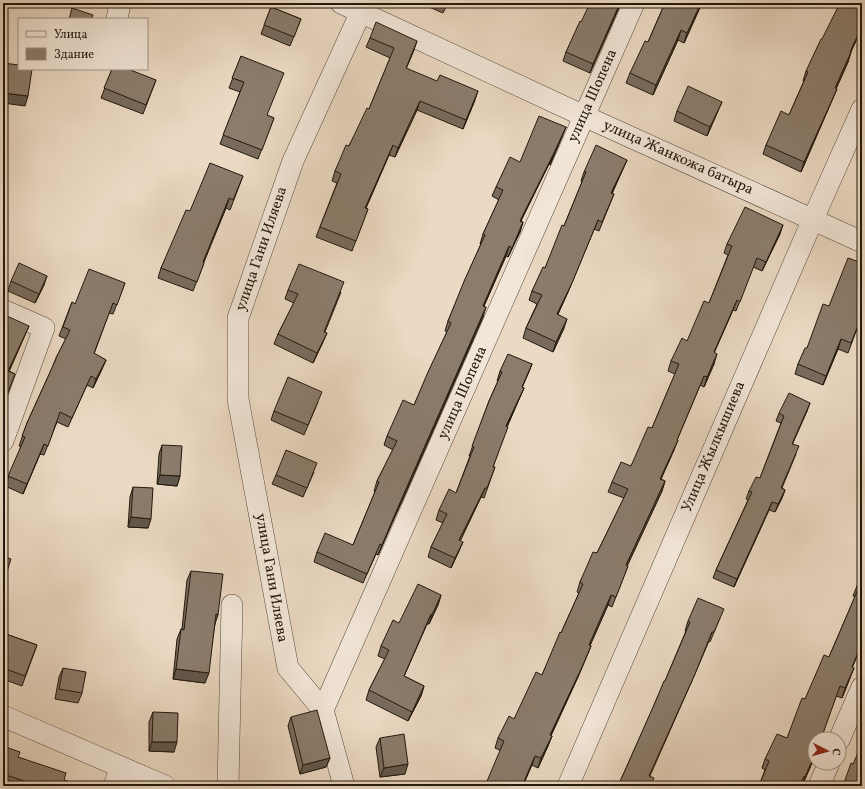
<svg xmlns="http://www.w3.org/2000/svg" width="865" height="789" viewBox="0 0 865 789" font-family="Vollkorn,serif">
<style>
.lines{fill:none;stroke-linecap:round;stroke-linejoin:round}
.minor-casing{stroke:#54483a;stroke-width:22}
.minor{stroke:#f2e6d8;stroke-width:21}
.wall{fill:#786b5d;stroke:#22180d}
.shaded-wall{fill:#61574c;stroke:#22180d}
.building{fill:#8b7c6c;stroke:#22180d}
.labels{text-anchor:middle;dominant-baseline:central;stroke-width:3;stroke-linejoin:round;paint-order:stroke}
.street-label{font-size:15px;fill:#22180d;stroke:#f2e6d8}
</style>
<rect width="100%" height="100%" fill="#ebd9c3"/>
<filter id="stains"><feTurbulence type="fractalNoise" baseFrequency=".005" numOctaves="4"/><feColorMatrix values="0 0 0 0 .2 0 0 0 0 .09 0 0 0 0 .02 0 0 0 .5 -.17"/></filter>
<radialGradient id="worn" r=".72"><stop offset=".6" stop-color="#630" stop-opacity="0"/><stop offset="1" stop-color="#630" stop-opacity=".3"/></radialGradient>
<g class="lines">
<g class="minor-casing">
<g id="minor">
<path d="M341,3l243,113 278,126"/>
<path d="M117,19l3,-16"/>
<path d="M3,310l41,18 -41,113"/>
<path d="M323,710l-35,-42 -50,-269v-81l55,-157 72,-158"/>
<path d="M3,716l162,70"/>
<path d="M839,740l23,-53"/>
<path d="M114,786l7,-19"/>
<path d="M228,786l4,-181"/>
<path d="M344,786l-21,-76 311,-707"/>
<path d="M568,786l245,-567 49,-110"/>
<path d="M819,786l10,-23"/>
</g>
</g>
<use href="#minor" class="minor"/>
</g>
<g class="wall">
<path d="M420,3h28l-5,10z"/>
<path d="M621,3l-31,70 -27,-12 3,-9 15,-30z"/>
<path d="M665,3h37l-18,40 -6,-3 -25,55 -27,-12 4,-10 18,-31z"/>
<path d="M271,7l30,12 -11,27 -29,-12z"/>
<path d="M862,28l-11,24 -3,10 -12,27 -3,9 -32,74 -38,-18 3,-9 23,-30 15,-34h-1l3,-10z"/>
<path d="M370,38l44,12 -8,19 69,31 -12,29 -46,-19 -22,47 -6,-2 -23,53 2,1 -16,42 -36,-14 21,-54 -5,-2 3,-10 34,-62 21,-51 -24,-11z"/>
<path d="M241,56l26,59 7,3 -16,41 -38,-15 20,-52 -11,-4z"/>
<path d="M112,69l44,11 -13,34 -42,-16z"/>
<path d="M677,111h41l-11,25 -33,-15z"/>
<path d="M566,127l-16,38 -1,-1 -28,57 2,1 -3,10 -12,25 -2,-1 -22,50 -1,11 -80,182 -7,15 -18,41 -2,-1 -13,29 -49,-21 3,-10 36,-7 22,-53 -1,-1 3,-10 16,-31 -9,-5 3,-9 27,-31 33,-73 -2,-1 3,-10 33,-77h-1l3,-10 16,-34 -7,-4 4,-9 24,-25z"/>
<path d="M627,160l-4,9 -11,25h2l-15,37 -5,-2 -26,63 -10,22 6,14 -11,24 -30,-14 3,-10 11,-24 -8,-4 3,-9 13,-23 19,-42 18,-44 -1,-1 3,-9z"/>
<path d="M243,176l-13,34 -4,-2 -23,54 1,1 -11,28 -35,-13 3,-10 29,-57z"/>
<path d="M780,234l-18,37 -9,-4 -17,44 -3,-1 -19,43v11l-10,23 -4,-2 -23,55 -3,10 -13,29 4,2 -3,10 -35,75h1l-16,41 -4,-2 -18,40 1,1 -13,31 -27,59h1l-4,10 -10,22 -43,-20 3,-10 16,-19 28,-44 37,-82 -2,-1 3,-10 17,-29 27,-55 -16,-6 4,-10 19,-16 21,-38 23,-54 -7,-3 3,-10 16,-20 22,-38 19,-48 -4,-2 3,-9z"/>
<path d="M11,281l33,4 -9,18 -27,-12z"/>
<path d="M125,283l-12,31 -4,-1 -15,41 12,6 -4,9 -9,19 -6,-3 -19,42 -11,-5 -13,33 -4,-1 -17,40 -18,-8 16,-39 -2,-1 8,-23 25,-55 4,-10 10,-19 -7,-3 13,-34 3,2z"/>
<path d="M288,290l53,2 -16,40 -2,10 -10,21 -39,-19 4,-10 16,-31 -9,-4z"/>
<path d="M860,318h1l-13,35 -10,-4 -15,36 -28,-11 3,-10 9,-16z"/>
<path d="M3,326l22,9 -16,36 6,3 -12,32z"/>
<path d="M532,364l-10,23 2,1 -4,9 -13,30 -14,40h2l-11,31 -3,-1 -21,44 -1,10 -8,17 -23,-11 3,-10 12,-24 -7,-3 3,-10 17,-17 14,-37h-1l20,-55 9,-20h-1l3,-10z"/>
<path d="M318,402l-14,33 -33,-15 3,-9z"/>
<path d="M807,411l-15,33 4,10 -14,34 3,2 -3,8 -7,14 -6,-2 -35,77 -21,-9 3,-8 32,-70 -2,-1 3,-8 11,-13 21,-55 -5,-2 3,-8z"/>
<path d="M162,445l18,31 -3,10 -20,-2 2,-30z"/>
<path d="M314,472l-11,25 -31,-13 4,-9z"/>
<path d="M133,487l15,41 -20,-1 2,-30z"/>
<path d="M191,571l24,53 -10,59 -32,-4 4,-40 4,-10h1l5,-49z"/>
<path d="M862,576v68l-10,24 -2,10 -8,20 -6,-2 -24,67 -10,23h-43l6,-16 -3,-2 3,-9 22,-21 18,-39 24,-42 26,-60 -2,-1 4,-10z"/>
<path d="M441,595l-3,10 -9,19h-2l-23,52 20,10 -3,10 -13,25 -42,-21 3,-10 16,-31 -7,-3 3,-10 18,-23z"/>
<path d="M720,618l-10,24 -1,-1 -18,42 -73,103 35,-78 4,-10 8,-17 21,-50h-1l3,-10z"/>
<path d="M3,633l34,12 -15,41 -19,-7z"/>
<path d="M63,668l19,25 -4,10 -23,-4 4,-22z"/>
<path d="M153,712l21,40 -25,-1v-29z"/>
<path d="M291,717l39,41 -4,9 -26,7 -12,-48z"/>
<path d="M380,738l25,36 -25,3 -4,-30z"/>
<path d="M3,746l15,11 46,23 16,6h-77z"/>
</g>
<g class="shaded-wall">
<path d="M620,3h1l-31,70 3,-9z"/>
<path d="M701,3h1l-18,40 3,-10z"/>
<path d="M862,26v2l-16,33 4,-9z"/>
<path d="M681,30l-3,10 -25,55 3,-10z"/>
<path d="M417,41l-3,9 -12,28 4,-10z"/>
<path d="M851,52l-3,10 -16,36 3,-10z"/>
<path d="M837,89l-4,9 -32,74 3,-10z"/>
<path d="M478,91l-3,9 -12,29 3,-9z"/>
<path d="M3,93l25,3 -3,10 -22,-3z"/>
<path d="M420,101l-3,9 -22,47 3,-9z"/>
<path d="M722,102l-4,9 -11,25 3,-9z"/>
<path d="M566,127l-4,10 -12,28 3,-10z"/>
<path d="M393,145l-4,10 -27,62 3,-9z"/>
<path d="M553,155l-4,9 -33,66 4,-9z"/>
<path d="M627,160l-4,9 -16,34 4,-10z"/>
<path d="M229,198l-3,10 -26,64 3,-10z"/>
<path d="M598,220l-30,72 -14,31 3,-9z"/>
<path d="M523,222l-3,10 -12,25 4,-9z"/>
<path d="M783,225l-3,9 -18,37 4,-9z"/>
<path d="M509,246l-3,10 -26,59 3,-9z"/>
<path d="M47,276l-3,9 -9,18z"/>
<path d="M737,300l-4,10 -23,52 4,-10z"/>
<path d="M486,307l-3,10 -80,182 -7,15 -18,41 18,-43z"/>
<path d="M567,319l-3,9 -11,24 3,-10z"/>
<path d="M29,326l-4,9 -20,46 3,-10z"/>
<path d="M327,333l-4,9 -10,21 4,-10z"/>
<path d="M841,339l-3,10 -15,36 3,-9z"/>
<path d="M717,354l-3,10 -10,23 3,-10z"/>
<path d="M106,360l-4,9 -9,19 3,-9z"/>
<path d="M532,364l-4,10 -10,23 4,-10z"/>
<path d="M704,376l-4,9 -27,64 4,-9z"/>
<path d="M524,388l-4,9 -17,39 3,-10z"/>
<path d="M810,403l-3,8 -18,41 3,-8z"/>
<path d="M678,440l-4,10 -17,38 3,-9z"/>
<path d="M44,444l-4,10 -17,40 4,-10z"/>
<path d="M160,475l20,1 -3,10 -20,-2z"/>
<path d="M665,481l-3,10 -39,84 3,-10z"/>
<path d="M485,488l-4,9 -25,53 3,-10z"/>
<path d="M785,490l-3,8 -7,14 3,-8z"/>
<path d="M772,502l-3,8 -35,77 3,-8z"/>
<path d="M131,517l20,2 -3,9 -20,-1z"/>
<path d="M463,542l-4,9 -8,17 4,-10z"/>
<path d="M441,595l-3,10 -9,19 3,-9z"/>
<path d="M611,595l-3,10 -22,50 3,-10z"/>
<path d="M216,614l2,1 -3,9h-3z"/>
<path d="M431,614l-4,10 -27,61 4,-9z"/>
<path d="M712,632l-21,51 -45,102 3,-9z"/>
<path d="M862,643v1l-14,33 4,-10z"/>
<path d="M591,646l-13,31 -32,68 4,-10z"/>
<path d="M854,668l-12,30 3,-10z"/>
<path d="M176,669l33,4 -4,10 -32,-4z"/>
<path d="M424,686l-3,10 -13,25 4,-9z"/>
<path d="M552,736l-4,10 -10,22 3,-10z"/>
<path d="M152,742h25l-3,10 -25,-1z"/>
<path d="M815,754l-3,9 -10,23 3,-9z"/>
<path d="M535,756l-3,9 -9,21h-1z"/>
<path d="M330,758l-4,9 -26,7 3,-9z"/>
<path d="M408,764l-3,10 -25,3 4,-9z"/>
</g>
<g class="building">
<path d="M590,3h30l-27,61 -27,-12 14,-31 1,1z"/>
<path d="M665,3h36l-14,30 -6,-3 -25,55 -26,-12 15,-32 3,1z"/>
<path d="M840,3h22v23l-12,26h1l-16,36 2,1 -33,73 -38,-17 15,-34 8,4 19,-43 -2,-1 15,-32h1z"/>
<path d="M271,7l30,12 -7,18 -30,-12z"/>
<path d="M72,8l21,7 -1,4h-23z"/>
<path d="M376,22l41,19 -11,27 31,13 3,-6 38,16 -12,29 -46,-19 -22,47 -5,-3 -28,63 3,1 -12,32 -36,-14 21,-53 -6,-3 11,-26 3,1 18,-38 2,1 25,-61 -24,-10z"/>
<path d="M241,56l43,17 -17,42 7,3 -12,32 -39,-15 21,-53 -12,-4z"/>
<path d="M3,63l16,2v4h13l-4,27 -25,-3z"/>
<path d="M112,69h16l28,11 -10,25 -42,-17z"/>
<path d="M688,86l34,16 -12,25 -33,-16z"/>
<path d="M539,116l27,11 -13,28 -33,66 3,1 -11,26 -3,-2 -26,60 3,1 -80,182 -10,23 -14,33 -2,-1 -13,30 -50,-22 8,-19 28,12 26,-63 -2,-1 20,-40 -10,-5 16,-36 11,5 14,-33 23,-49 -3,-2 17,-42 20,-44 -2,-1 20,-44 -7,-3 14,-30 10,5z"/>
<path d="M596,145l31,15 -16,33 3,1 -12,28 -4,-2 -26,63 -15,31 10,5 -11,23 -30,-14 16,-33 -10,-4 11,-24 2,1 17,-43 2,1 22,-54h-2z"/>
<path d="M210,163l33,13 -10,24 -4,-2 -26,64 1,1 -7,19 -36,-14 25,-58 4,1z"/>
<path d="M745,207l38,18 -17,37 -9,-4 -17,44 -3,-2 -23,52 3,2 -10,23 -3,-1 -27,64h1l-18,39 5,2 -39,84 2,1 -12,31 -5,-2 -22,50 2,1 -9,21 -32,68 2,1 -11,22 -6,-2 -13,30h-37l19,-45 -6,-3 11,-22 5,3 22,-47 6,3 18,-43 1,1 22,-49 -3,-2 13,-30 4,1 31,-64 -16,-7 9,-20 10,4 17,-39 4,1 27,-64 -8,-3 11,-23 5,3 17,-40 5,2 23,-57 -5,-2z"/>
<path d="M848,258l14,5v49l-2,6h1l-10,25 -10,-4 -15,37 -28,-12 7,-16h2l16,-44 6,2z"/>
<path d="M19,263l28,13 -8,18 -28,-13z"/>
<path d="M299,264l45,18 -20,50 3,1 -10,20 -39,-19 20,-40 -10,-4z"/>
<path d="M89,269l36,14 -8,22 -4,-2 -19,50 12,7 -10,19 -5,-3 -19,42 -12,-6 -12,34 -4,-2 -17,40 -19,-8 17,-39 -3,-1 5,-13 29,-64v-1l14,-28 -7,-3 9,-25 3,2z"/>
<path d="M7,316l22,10 -21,45 7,3 -10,26h-2v-74z"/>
<path d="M508,354l24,10 -10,23 2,1 -18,38 2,1 -15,40h2l-8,21h-2l-26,52 4,2 -8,16 -24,-11 16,-33 -8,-4 10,-21 7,4 18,-46 -2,-1 17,-45 13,-29 -2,-1z"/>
<path d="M288,377l34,15 -14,33 -34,-14z"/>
<path d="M789,393l21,10 -18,41 7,2 -18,42 4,2 -7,14 -6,-2 -35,77 -21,-9 36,-78 -3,-1 7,-14 4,1 24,-62 -5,-3z"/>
<path d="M162,445l20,1 -2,30 -20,-1z"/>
<path d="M286,450l31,13 -10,25 -31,-13z"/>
<path d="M133,487l20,1 -2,31 -20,-2z"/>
<path d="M3,556l8,3 -8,25z"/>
<path d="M191,571l32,3 -5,41 -2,-1 -7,59 -33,-4 5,-40 3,1z"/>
<path d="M862,576v67l-10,24 2,1 -9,20 -5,-2 -19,53h-6v15l-10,23 -1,-1 -4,10h-41l10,-25 -4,-2 12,-25 10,4 15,-40 3,1 19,-44 5,2 30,-70 -2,-1z"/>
<path d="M418,584l23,11 -9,20 -1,-1 -27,62 20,10 -12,26 -43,-22 20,-40 -8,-4 12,-26 6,3z"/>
<path d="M698,598l26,11 -10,23h-2l-17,42 -46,102 5,2 -3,8h-33l9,-20 30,-68 7,-17h1l25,-59 -2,-1z"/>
<path d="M3,633l34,12 -12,31 -22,-8z"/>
<path d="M63,668l23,4 -4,21 -23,-4z"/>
<path d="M317,710l13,48 -27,7 -12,-48z"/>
<path d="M153,712l25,1 -1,29h-25z"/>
<path d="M404,734l4,30 -24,4 -4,-30z"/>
<path d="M862,744v42h-19l8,-23 2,1z"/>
<path d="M3,746l17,6 -2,5 48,16 -2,7 16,6h-55l2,-4 -24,-8z"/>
</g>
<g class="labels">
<g class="street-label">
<text transform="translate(593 96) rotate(-66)">улица Шопена</text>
<text transform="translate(678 158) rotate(24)">улица Жанкожа батыра</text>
<text transform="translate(262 249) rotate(-71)">улица Гани Иляева</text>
<text transform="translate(463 393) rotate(-66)">улица Шопена</text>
<text transform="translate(714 447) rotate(-67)">Улица Жылкышиева</text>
<text transform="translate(271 578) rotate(80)">улица Гани Иляева</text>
</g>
</g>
<rect width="865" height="789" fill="none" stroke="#ebd9c3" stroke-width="16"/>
<rect x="4" y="4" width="857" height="781" fill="none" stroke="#22180d" stroke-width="2"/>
<rect x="8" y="8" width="849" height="773" fill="none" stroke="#22180d"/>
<rect x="18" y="18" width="130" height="52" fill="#f2e6d8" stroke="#9f9487"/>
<rect x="26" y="31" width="20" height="6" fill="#f2e6d8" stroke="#9f9487"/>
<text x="54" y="38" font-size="12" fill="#22180d">Улица</text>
<rect x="26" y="48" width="20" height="12" fill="#8b7c6c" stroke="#9f9487"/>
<text x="54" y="58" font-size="12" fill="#22180d">Здание</text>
<g transform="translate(827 751) rotate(96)"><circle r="19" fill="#f2e6d8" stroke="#9f9487"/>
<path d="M0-3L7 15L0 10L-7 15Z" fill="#8f2418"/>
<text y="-6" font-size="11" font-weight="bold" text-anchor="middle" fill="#22180d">С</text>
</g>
<rect width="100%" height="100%" filter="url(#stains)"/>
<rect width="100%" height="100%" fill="url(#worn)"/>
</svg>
